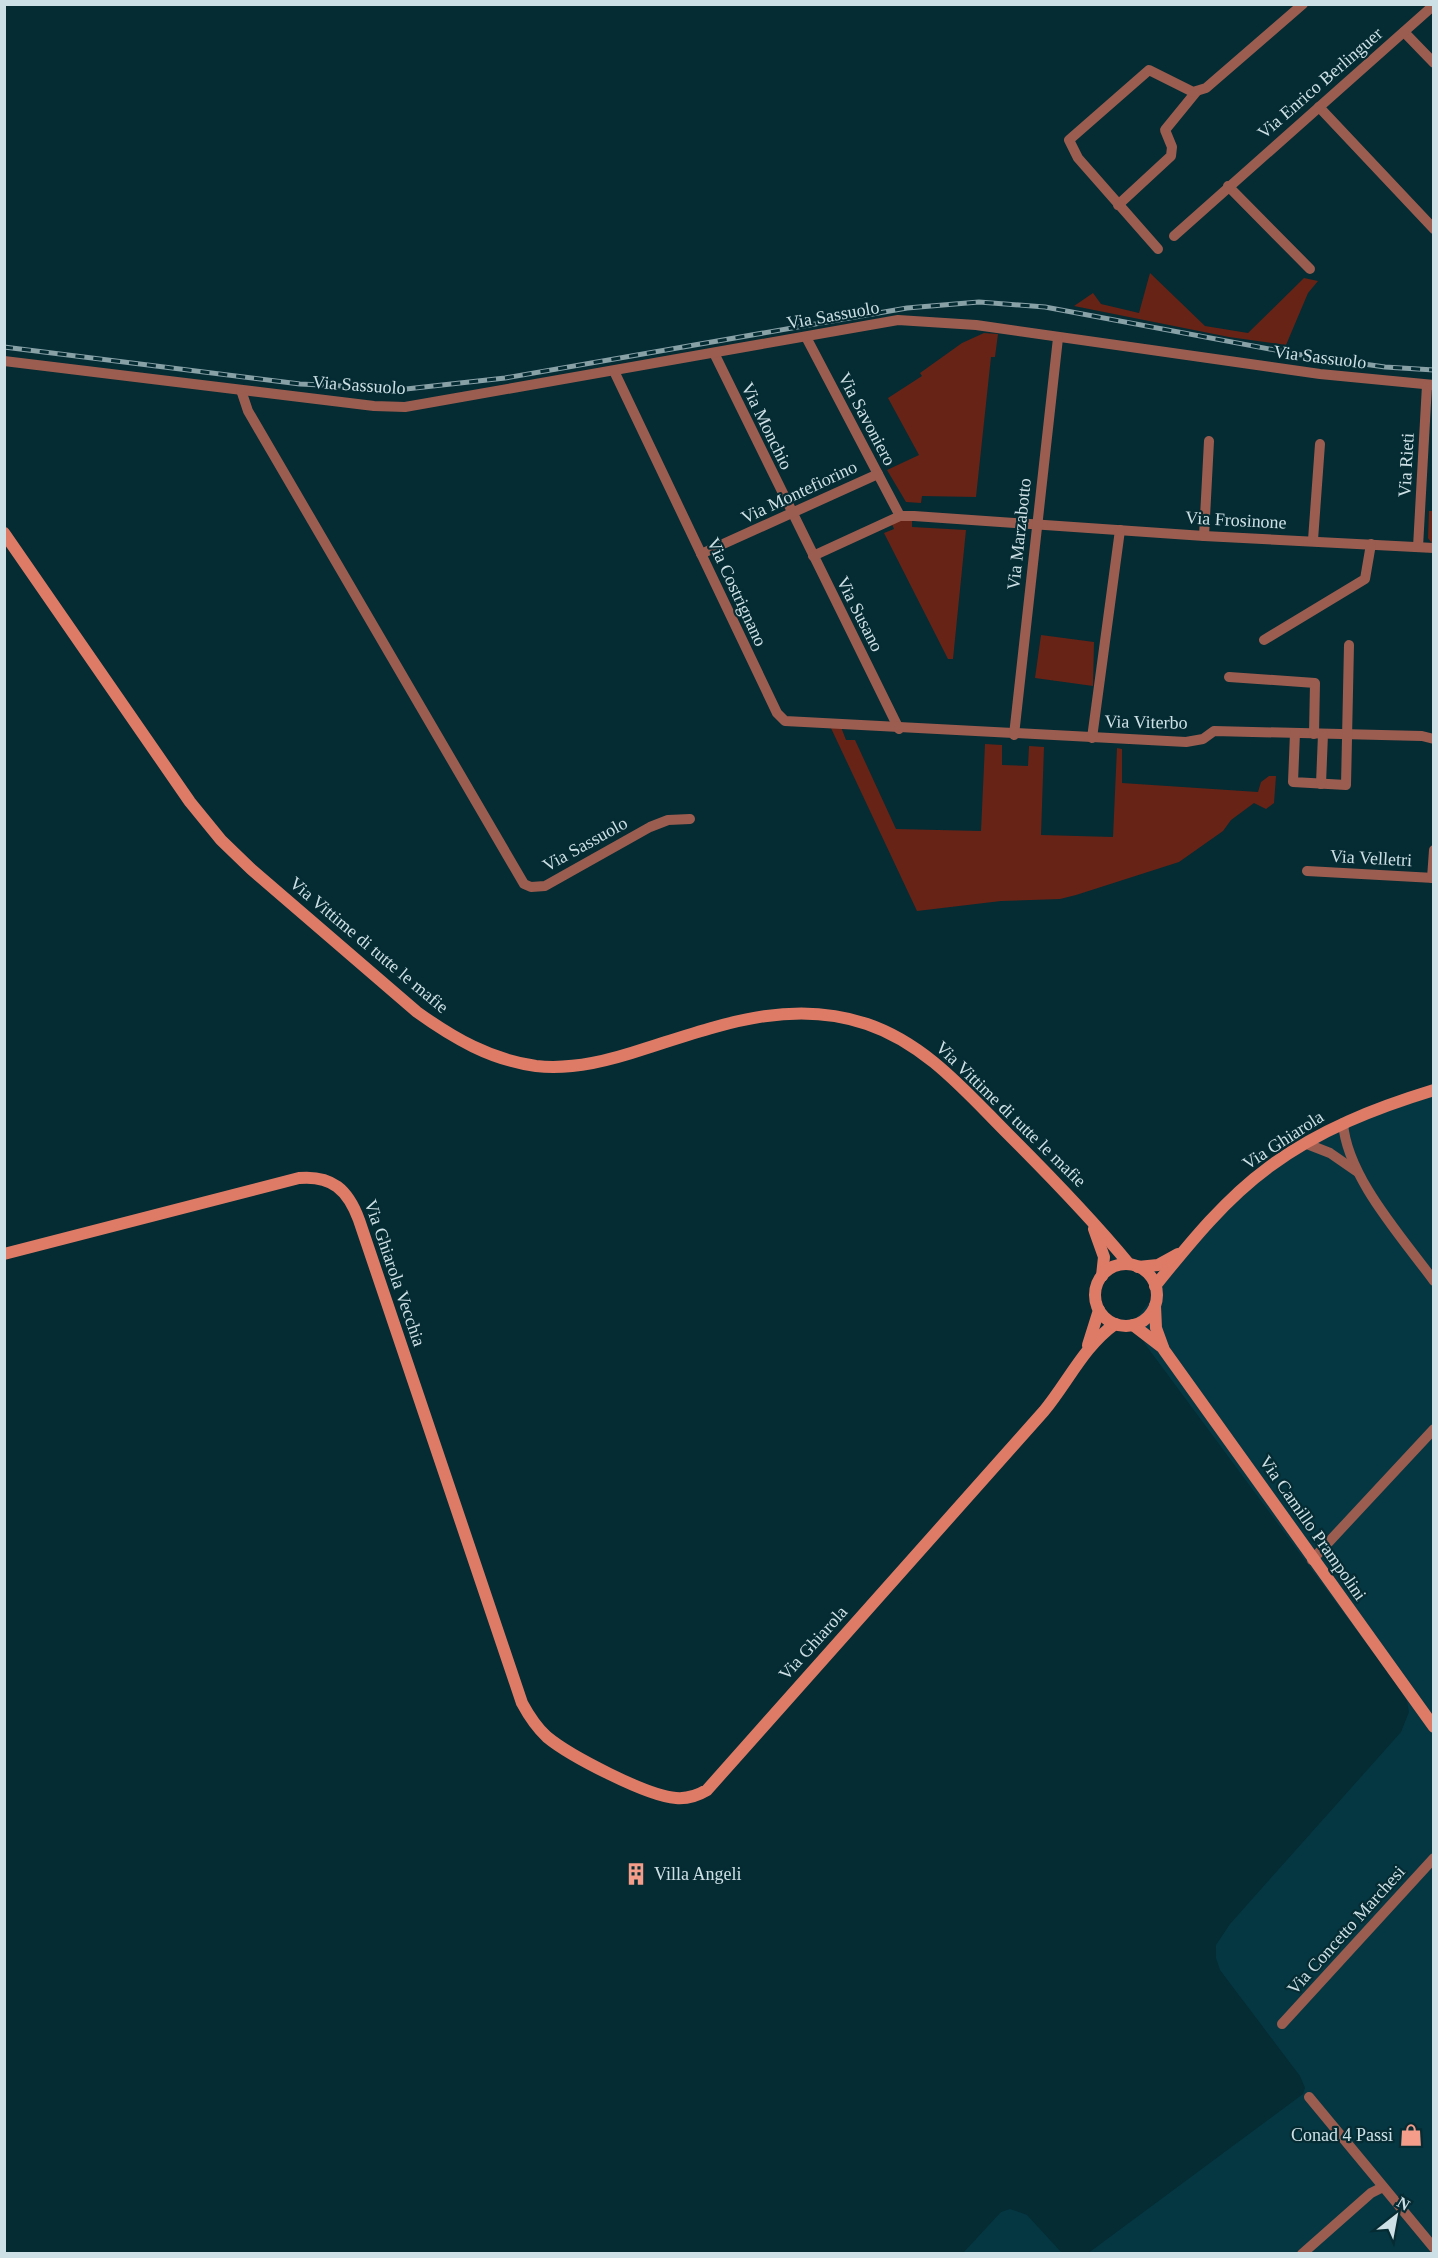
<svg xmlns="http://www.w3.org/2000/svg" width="1438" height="2258" viewBox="0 0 1438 2258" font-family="Georgia,serif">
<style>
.built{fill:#053742}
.green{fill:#672316}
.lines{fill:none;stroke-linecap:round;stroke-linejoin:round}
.street{stroke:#9b5d50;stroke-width:10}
.secondary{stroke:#de7b66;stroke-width:12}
.rail-casing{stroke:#87a1a7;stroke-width:5}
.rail{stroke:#052b33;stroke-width:3;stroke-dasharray:9;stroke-linecap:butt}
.labels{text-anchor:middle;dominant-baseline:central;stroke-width:4.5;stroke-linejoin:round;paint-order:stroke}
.street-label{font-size:18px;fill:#cde0e5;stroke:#052b33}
.poi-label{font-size:18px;fill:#cde0e5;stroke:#052b33;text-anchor:start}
</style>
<rect width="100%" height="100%" fill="#052b33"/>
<g class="built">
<path d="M1433,1096v1157l-346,1 216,-160 2,-6 -5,-12 -80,-106 -4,-12v-13l14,-21 171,-192 8,-20 -2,-11 -7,-12 -255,-345 -9,-19 1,-8 101,-123 89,-63z"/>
<path d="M1010,2209l17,6 35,38h-99l38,-41z"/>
</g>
<g class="green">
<path d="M1150,273l55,53 43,7 56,-55 14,3 -10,12 -22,52 -57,-8 -155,-31 19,-13 8,11 38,9z"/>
<path d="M984,333l14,1 -3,23h-4l-15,140 -54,-1 -1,7 -15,-1 -19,-32 32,-15 -31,-57 34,-22 -2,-3 42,-30z"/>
<path d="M1429,511h4v34l-5,-7z"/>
<path d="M912,518v9l54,3 -13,129h-5l-64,-126 10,-4 -3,-7z"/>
<path d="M1041,635l53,7 -1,44 -58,-8z"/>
<path d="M830,726l11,1 5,13h9l41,89 85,2 4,-87 17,1v20l26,1 1,-20 15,1 -3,88 72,2 4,-89 5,1v34l136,9 3,-10 8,-6h7l-2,27 -8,6 -12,-6 -23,17 -8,11 -44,31 -103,33 -16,4 -59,2 -84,10z"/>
</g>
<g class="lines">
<g class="street">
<path d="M1404,32l30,31"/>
<path d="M1319,107l115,122"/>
<path d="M1228,186l82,83"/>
<path d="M1118,205l53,-49 1,-9 -7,-17 31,-38"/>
<path d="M1174,236l260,-231"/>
<path d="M1158,249l-80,-91 -9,-18 80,-70 44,22 13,-4 97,-84"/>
<path d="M806,337l94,179"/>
<path d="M714,353l185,376"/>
<path d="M4,361l370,45 31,1 493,-87 78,5 344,49 114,11"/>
<path d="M614,371l163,342 8,8 401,21 17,-3 11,-8 208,5 12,3"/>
<path d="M241,390l7,21 276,473 7,3 14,-1 105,-59 18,-7 22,-1"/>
<path d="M1204,536l5,-95"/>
<path d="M1313,540l7,-96"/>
<path d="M1418,547l9,-162"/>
<path d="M701,554l177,-80"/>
<path d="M813,556l87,-40h14l290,20 230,12"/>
<path d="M1264,640l101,-61 6,-35"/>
<path d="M1229,677l86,6 -1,51"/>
<path d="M1295,733l-2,49 53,3 3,-140"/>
<path d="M1014,735l44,-397"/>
<path d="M1092,738l28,-208"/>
<path d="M1321,784l2,-50"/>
<path d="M1307,871l127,7"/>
<path d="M1432,878l2,-28"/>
<path d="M1343,1123c4,54 59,114 91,158"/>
<path d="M1307,1144l23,9 26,18"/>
<path d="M1312,1560l122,-131"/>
<path d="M1282,2024l152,-166"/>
<path d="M1309,2097l125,151"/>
<path d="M1302,2254l69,-61 12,-6"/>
</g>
<g class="secondary">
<path d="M4,533l186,269 31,38 30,29 166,143c36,26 74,48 119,54 38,4 75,-6 111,-18 73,-23 144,-50 220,-24 59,20 99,68 142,111 42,42 82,83 120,129"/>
<path d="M1094,1229l10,28 -2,19"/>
<path d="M4,1254l295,-76c33,-3 49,12 60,42l163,483c7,13 14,24 25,34 23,19 100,59 129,61 12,1 21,-2 31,-8l337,-379c24,-29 40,-65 71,-87"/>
<circle cx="1126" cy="1295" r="31"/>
<path d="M1138,1267l20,-2 20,-11"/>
<path d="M1155,1286c34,-42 70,-87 114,-119 50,-37 106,-59 165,-77"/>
<path d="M1155,1306l1,22 8,22 270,377"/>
<path d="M1133,1325l30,23"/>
<path d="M1088,1345l11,-35"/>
</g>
<g class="rail-casing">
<path id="rail" d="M4,347l296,37 106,5 99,-11 402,-70 72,-6 66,5 262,49 78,11 49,3"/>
</g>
<use href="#rail" class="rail"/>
</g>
<defs>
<g id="building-bare" transform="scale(1.8)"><path d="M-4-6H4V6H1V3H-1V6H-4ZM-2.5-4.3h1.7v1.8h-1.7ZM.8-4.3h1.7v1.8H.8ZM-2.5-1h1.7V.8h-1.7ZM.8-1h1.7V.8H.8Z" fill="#f49d8b" stroke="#052b33" stroke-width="2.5" paint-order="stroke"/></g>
<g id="shop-bare" transform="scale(1.8)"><path d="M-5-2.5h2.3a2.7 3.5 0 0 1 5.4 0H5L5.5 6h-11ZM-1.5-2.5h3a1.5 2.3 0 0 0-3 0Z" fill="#f49d8b" stroke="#052b33" stroke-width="2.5" paint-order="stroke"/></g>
</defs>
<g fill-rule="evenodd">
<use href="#building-bare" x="636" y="1874"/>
<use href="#shop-bare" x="1411" y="2135"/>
</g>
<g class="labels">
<g class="street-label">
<text transform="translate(1320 83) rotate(-41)">Via Enrico Berlinguer</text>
<text transform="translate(833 315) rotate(-10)">Via Sassuolo</text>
<text transform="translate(1320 357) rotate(7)">Via Sassuolo</text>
<text transform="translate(359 385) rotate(4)">Via Sassuolo</text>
<text transform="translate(867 419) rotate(62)">Via Savoniero</text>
<text transform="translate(767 426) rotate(64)">Via Monchio</text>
<text transform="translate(1406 465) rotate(-87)">Via Rieti</text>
<text transform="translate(799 492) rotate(-25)">Via Montefiorino</text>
<text transform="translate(1236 520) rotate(3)">Via Frosinone</text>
<text transform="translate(1019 534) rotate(-84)">Via Marzabotto</text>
<text transform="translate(737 592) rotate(65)">Via Costrignano</text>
<text transform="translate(860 614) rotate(63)">Via Susano</text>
<text transform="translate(1146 722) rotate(1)">Via Viterbo</text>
<text transform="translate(585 844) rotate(-29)">Via Sassuolo</text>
<text transform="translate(1371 858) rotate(3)">Via Velletri</text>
<text transform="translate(369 945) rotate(40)">Via Vittime di tutte le mafie</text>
<text transform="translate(1011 1114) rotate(44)">Via Vittime di tutte le mafie</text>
<text transform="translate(1283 1140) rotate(-33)">Via Ghiarola</text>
<text transform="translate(395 1273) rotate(71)">Via Ghiarola Vecchia</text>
<text transform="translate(1313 1528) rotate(55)">Via Camillo Prampolini</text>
<text transform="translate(813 1643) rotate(-48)">Via Ghiarola</text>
<text transform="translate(1346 1930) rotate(-48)">Via Concetto Marchesi</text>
</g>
<g class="poi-label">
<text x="654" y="1874">Villa Angeli</text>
<text x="1393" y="2135" text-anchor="end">Conad 4 Passi</text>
</g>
</g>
<rect width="1438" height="2258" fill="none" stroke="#cde0e5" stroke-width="12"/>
<g transform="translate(1396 2216) rotate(31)" stroke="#052b33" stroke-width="4.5" paint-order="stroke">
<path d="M0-4.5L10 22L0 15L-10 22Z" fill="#cde0e5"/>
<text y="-9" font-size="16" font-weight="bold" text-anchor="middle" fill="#cde0e5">N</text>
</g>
</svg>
